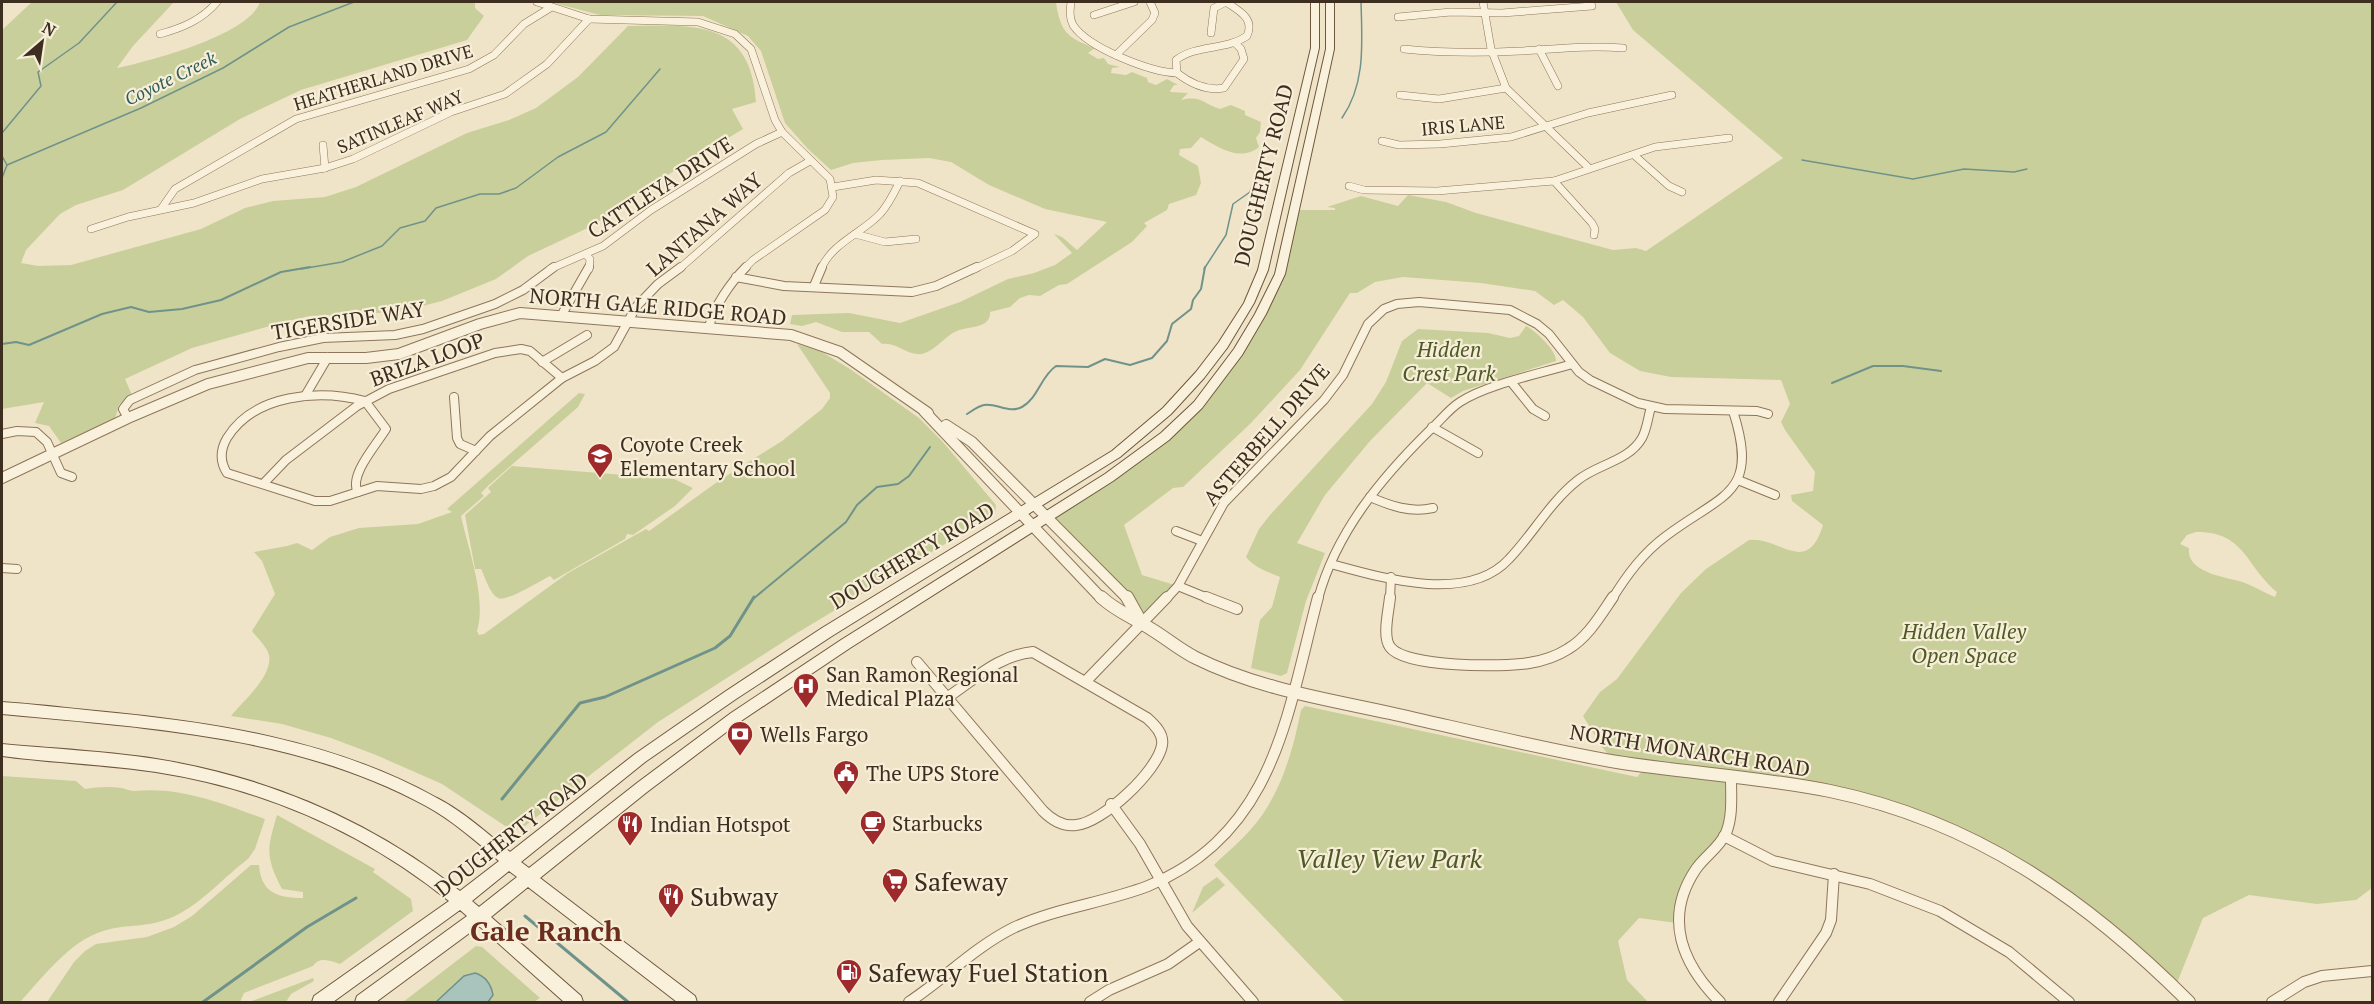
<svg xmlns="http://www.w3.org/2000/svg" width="2374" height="1004" viewBox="0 0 2374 1004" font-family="'PT Serif',serif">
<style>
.green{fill:#c9cf9b;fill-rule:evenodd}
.water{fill:#a9c4bc;stroke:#6f938a;stroke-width:1.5}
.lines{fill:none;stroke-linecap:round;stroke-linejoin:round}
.stream-far2{stroke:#6f938a;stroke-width:1.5}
.stream-far1{stroke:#6f938a;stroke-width:2}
.stream{stroke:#6f938a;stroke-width:3}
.minor-far2-casing{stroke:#8d765c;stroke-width:8}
.minor-far1-casing{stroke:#8d765c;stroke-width:10}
.minor-casing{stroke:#8d765c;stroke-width:12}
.tertiary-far1-casing{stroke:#8d765c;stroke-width:12}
.tertiary-casing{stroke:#8d765c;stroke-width:14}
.secondary-casing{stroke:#6f573f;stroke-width:2}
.minor-far2{stroke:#faf1dc;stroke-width:7}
.minor-far1{stroke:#faf1dc;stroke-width:8}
.minor{stroke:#faf1dc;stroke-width:10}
.tertiary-far1{stroke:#faf1dc;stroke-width:10}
.tertiary{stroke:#faf1dc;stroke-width:12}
.secondary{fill:#faf1dc;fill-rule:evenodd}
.labels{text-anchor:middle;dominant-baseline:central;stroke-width:4.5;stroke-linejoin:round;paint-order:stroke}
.far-street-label{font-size:18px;fill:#3d2e20;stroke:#f7eed8}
.far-water-label{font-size:18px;font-style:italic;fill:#2f5d5a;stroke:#f7eed8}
.street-label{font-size:21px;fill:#3d2e20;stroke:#f7eed8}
.park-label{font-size:21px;font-style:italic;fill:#4d5a26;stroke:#f7eed8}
.poi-label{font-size:21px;fill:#3d2e20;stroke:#f7eed8;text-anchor:start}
.near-park-label{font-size:26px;font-style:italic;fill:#4d5a26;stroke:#f7eed8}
.near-poi-label{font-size:26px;fill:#3d2e20;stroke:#f7eed8;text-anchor:start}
.near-quarter-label{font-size:28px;font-weight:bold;fill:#6b2e1e;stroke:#f7eed8}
</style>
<rect width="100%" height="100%" fill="#f0e4c8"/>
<g class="green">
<path d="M32,2h142l-41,44 -16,22c33,-7 132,-33 143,-66h215v6l9,8 -17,24 -166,50 -61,29 -117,71 -47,15 -16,9 -34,36 -5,13 17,3 33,-1 130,-36 44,-21 28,-7 52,-4 31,-10 111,-54 42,-13 27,-12 42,-31 50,-51c65,-1 123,-7 128,76l-24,7 11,20 -105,64 -44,32 -66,31 -32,23 -54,22 -43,11 -89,4 -22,5 -96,27 -67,31 7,16 -13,10 -4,14 -54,24 -12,-17 -14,-3 9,-21 -42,7v-379z"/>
<path d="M550,2h506c4,29 11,36 39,46l-7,5 10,6 6,-1 4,6 12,3 -8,1 -1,5 15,2 6,-3 15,6 1,4 8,3 11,-6 11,6h-4l-4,6 1,1 17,1 -7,7c20,-5 21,3 39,9l11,-4 14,6v4l16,7 -1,10 -4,6 3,9c-19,15 -40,1 -58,-10l-10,11 -11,1 -1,6 19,11 3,17 -5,12 -27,9 -2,6 -23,13 3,3 -15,16 -65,42 -8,1 -19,11 -11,-1 -9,3 -10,9 -20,5c1,17 -21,14 -33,19 -12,4 -25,25 -40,23 -13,-1 -21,-12 -35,-10l-13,-12h-27l-26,-10 -14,4 -12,-2 2,-9 57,-2 51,10 60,-21 48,-23 26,-6 21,-8 17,-12 -18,-19 8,3 15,13 30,-28 -62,-13 -56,-24 -38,-23 -22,-4 -47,2 -29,3 -22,7 -23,-21 -23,-26 -24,-72 -13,-15 -45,-20 -103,-1z"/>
<path d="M1616,2h756v886l-16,12 -39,4 -68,-9 -46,23 -28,70 -113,-97 -167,-84 -164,-29 -7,58 -27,33 -20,54 -38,-5 -21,23 9,39 21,22h-303l-131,-137c12,-12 26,-23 37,-36 29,-32 42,-78 50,-119l4,-4 332,71 9,-10 -32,-6 -12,-14 -19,-31 17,-24 17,-13 64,-86 25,-24 43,-29c32,-3 58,37 74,-15l-31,-24 -1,-6 22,-4 2,-19 -30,-42 -4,-8 9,-18 -9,-24 -110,-3 -31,-6 -30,-18 -27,-36 -20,-17 -9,5 -19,-14 -54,-8 -78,-6 -28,5 -18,11h-7l-50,77 -49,53 -68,64 -10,1 -49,37 18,50 36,11 -36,38 -14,-26 -82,-81 136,-96 83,-112 30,-99h40v-2l-8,-1 34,-11 37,10 10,-11 38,7 30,11 137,37 23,-2 10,3 137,-93 -150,-128zM2196,532c49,-1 50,35 81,60l-2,5c-10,-4 -20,-10 -30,-14 -17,-6 -59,-9 -56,-35l-9,-4 7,-9z"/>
<path d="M1526,326c10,5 31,25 30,35l-93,30 -12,7 -24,-15 -57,58 -45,54 -28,48 28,10 -19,48 -19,72 -6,3 -30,-8 9,-48 12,-13 8,-30c-12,-5 -25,-9 -34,-20l13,-28 11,-14 102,-111 14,-22 16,-41 16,-12 70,4 22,5 9,-2z"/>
<path d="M797,344l25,8 28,17 69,49 23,23 54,64 -1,9 -198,119 -139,89 -137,107 -10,1 -69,-46 -66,-29 -45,-17 -49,-14 -51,-8c12,-15 42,-40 38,-61 -2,-8 -12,-17 -17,-24l23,-37 -13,-33 -8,-9 33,-6 10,-3 15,7 18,-13 29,-9 59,-4 34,-12 -5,-3 132,-116 6,1 -7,13 -89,78 -8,8 3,3 -23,20c7,33 26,82 16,115l2,4 5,-1 84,-61 78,-44 3,2 71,-51 62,-39 40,-32 8,-11v-5z"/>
<path d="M512,466l162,13 19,9 -18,18 -42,29 -6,-1 -2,5 -71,41 -4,-4c-10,5 -43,26 -52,22 -8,-4 -13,-21 -17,-29h-6l-10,-54 26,-23 -3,-4 2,-2z"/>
<path d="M2,776l74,5 9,8c12,-2 24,-3 37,-1 4,1 9,3 13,3 45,-5 89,13 130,28l-10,30 -7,10c-24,18 -46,44 -73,57 -28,13 -46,7 -72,15 -33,10 -60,46 -83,71h-18z"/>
<path d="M277,815l98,54 -2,3 38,27 2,12 -73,53c-10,-3 -20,-8 -27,2l-69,27 -4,9h-193l27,-40 11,-11 11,-7 51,-7 27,-10 18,-11 59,-51h8c2,28 19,33 44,33v-6l-21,-3c-17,-33 -15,-40 -5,-74z"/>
<path d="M1217,877l8,8 -33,28 11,-26z"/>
<path d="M476,946l6,1 58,51 -6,4h-131z"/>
<path d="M313,978l1,3 -23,13 -5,8h-37z"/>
</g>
<path class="water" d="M475,973c10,3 16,11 18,22l-5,7h-52l28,-26z"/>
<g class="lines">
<g class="stream-far2">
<path d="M1342,118c24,-35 20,-75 19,-116"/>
<path d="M2,137v-4l39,-47 -3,-14 41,-29 38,-41"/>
<path d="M2,156l5,9"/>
<path d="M1802,160l111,19 51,-10 50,3 13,-3"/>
<path d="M2,178l5,-13 134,-57 82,-40 66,-41 65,-25"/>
<path d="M301,269l41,-7 40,-16 18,-18 25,-7 11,-13 44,-14h19l17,-6 42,-31 48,-25 54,-63"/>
<path d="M1204,269l22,-34 7,-31 17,-12 12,-35"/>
</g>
<g class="stream-far1">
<path d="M2,344l14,-2 13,3 73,-31 29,-7 18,5 33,-3 39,-9 60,-28 29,-5"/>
<path d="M1832,383l41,-17h30l38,5"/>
<path d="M967,414c5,-3 11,-8 17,-9 13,-2 25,9 38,2 16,-9 19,-31 34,-41l32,1 17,-8 25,6 22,-7 15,-17 5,-17 19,-15 2,-9 8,-11 4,-22"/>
<path d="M753,599l93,-77 11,-17 20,-18 21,-3 11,-8 21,-29"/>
</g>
<g class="stream">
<path d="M502,799l78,-96 25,-6 110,-49 15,-12 24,-39"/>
<path d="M525,916l103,86"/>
<path d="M203,1002l104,-75 49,-29"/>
</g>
<g class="minor-far2-casing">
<g id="minor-far2">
<path d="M537,2l52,17 109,3 37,12 16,15 24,71 7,12 48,47 3,18 -8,13 -72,50 -9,9"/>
<path d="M1071,2c-1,8 -2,15 2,23 15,23 77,47 104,48"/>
<path d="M1483,2l8,47 15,39 83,80"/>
<path d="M1094,15l40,-13"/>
<path d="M1398,17l53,-5 51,1 90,-7"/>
<path d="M1211,33l3,-25 12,-6"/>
<path d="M160,34c22,-6 42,-14 57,-32"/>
<path d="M1404,49c38,4 78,4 117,2 34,-2 68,-6 102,-3"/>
<path d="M1539,49l19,37"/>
<path d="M1116,55l36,-35 3,-7 -5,-11"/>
<path d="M1177,73l-1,-13c21,-16 49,-9 71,-24 8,-18 -8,-25 -21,-34"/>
<path d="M1177,73c14,11 29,18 47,15l20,-29 -3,-10 -6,-6"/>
<path d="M1400,95l39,4 67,-11"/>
<path d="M1382,141l17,4 41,-1 71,-7 77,-24 84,-18"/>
<path d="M323,145l2,23"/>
<path d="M1634,155l35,31 13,6"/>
<path d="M1554,181l38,42 3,6 -1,6"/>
<path d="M1349,186l15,4 73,1 117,-10 101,-34 74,-9"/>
<path d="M833,187l43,-7 42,3 117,51 -23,17 -38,18"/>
<path d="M161,209l14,-20 121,-70 173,-50 25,-14 30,-31 26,-16"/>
<path d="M91,229l37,-12 66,-14 68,-24 63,-11 28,-9 98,-47 54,-18 42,-30 42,-45"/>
<path d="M855,234l30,8 31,-3"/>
<path d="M586,255l4,4 -1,10"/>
<path d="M550,269l53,-23 48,-36 105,-66 26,-12"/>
<path d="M679,269l110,-96 21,-12"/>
<path d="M821,269c11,-26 41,-36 59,-55 9,-10 14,-21 20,-33"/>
</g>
</g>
<g class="minor-far1-casing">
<g id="minor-far1">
<path d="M736,277l48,9 128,6 24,-6 41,-19"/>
<path d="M814,286l8,-19"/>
<path d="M561,316l28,-49"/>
<path d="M709,327c5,-21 22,-45 37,-60"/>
<path d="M542,362l45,-27"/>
<path d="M1512,383l21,26 12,7"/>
<path d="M305,396l23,-39"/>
<path d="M454,397l3,41 3,6 16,7"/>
<path d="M365,401c-46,-12 -111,-7 -138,37 -7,12 -7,24 0,35l88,28h15l47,-15 44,3 13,-3 17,-9 39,-41 72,-58 33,-17 19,-14 22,-40 22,-23 23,-17"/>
<path d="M128,418l-5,-9 7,-9 65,-30 84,-23 44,-9 72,-3 28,-6 72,-25 28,-14 31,-23"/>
<path d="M1432,427l46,26"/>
<path d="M2,434l15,-3 19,1 11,10 14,31 11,4"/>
<path d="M1738,480l37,15"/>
<path d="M264,483l22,-23 71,-54 32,-17 106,-36 26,-4 9,2 32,27"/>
<path d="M358,492c-10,-16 19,-48 28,-63l-21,-28"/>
<path d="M1370,497c21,9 40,16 63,11"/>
<path d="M1176,531l26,10"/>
<path d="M1331,564c51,14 137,40 178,-5 24,-25 41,-57 69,-79 20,-16 51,-19 64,-42 5,-9 6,-21 9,-31"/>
<path d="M2,568l15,1"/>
<path d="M1178,586l32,13"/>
<path d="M1166,599l12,-13 46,-83 100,-103 19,-25 25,-51 16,-15 13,-5 22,-2 91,8 27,14 12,10 30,38 11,8 48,23 27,6 92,2 11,3"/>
<path d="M1318,599c18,-67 64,-122 112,-169 10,-9 19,-21 30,-28 28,-18 79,-28 112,-38"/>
<path d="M1390,599l1,-22"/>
<path d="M1612,599c15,-24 31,-46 54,-63 57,-43 94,-41 67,-125"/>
</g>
</g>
<g class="minor-casing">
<g id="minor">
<path d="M1206,597l31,12"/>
<path d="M1390,597c-1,13 -8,39 0,50 15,21 114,20 139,16 13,-2 28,-7 39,-14 20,-12 32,-33 45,-52"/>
<path d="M917,662l126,149c9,9 20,16 33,14 26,-2 82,-54 86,-80 2,-11 -7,-20 -15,-27l-114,-66c-34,3 -58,27 -85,45"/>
<path d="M1086,681l81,-84"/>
<path d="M1111,804l29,40 47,82 66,76"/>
<path d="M1724,836l49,25 97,23 70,27 69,41 60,50"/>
<path d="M909,1002c35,-23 66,-55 104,-74 42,-20 91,-25 135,-42 127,-52 139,-172 170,-289"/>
<path d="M1090,1002l19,-12 59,-26 30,-21"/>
<path d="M1720,1002c-38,-38 -57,-84 -24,-133 9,-13 23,-21 30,-36 7,-17 5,-37 5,-55"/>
<path d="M1779,1002l47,-69 5,-13 3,-46"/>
<path d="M2272,1002l32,-20 18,-6 50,-5"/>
</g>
</g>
<g class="tertiary-far1-casing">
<g id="tertiary-far1">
<path d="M924,411l178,188"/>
<path d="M946,425l26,17 156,157"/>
<path d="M2,478l126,-60 80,-34 100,-26h58l33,-4 81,-30 40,-11 271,22 49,17 88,61"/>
</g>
</g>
<g class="tertiary-casing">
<g id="tertiary">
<path d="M1101,597c16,15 32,20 50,32 15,9 29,21 45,29 60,30 129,41 194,55 76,17 151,36 227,49 71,11 143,15 213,29 145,30 256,108 359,211"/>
<path d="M1127,597l15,27"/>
</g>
</g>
<g class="secondary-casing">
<path id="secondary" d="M1311,2h8v46l-51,222 -14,33 -27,45 -23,30 -33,36 -51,43 -288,179 -96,63 -91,63 -124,100 8,6 108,-85 94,-70 110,-73 264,-166 56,-41 33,-31 40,-53 21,-35 20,-40 51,-225v-47h8v47l-49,225 -19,40 -24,41 -40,53 -33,32 -56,41 -263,167 -109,73 -94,71 -107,86 155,118 2,6h-20l-149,-115 -37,30 90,79 2,6h-19l-85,-76 -103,76h-21l2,-6 110,-80 -7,-6 -127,92h-21l2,-6 135,-95c-86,-69 -184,-112 -293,-129 -51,-8 -103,-9 -154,-16v-12c51,5 103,7 154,15 112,18 215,62 304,132l39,-30c-23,-20 -46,-40 -73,-55 -130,-71 -279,-78 -424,-92v-12c31,2 63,6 94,9 117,11 237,29 341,87 27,14 50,35 73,54l125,-98 91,-63 96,-63 290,-177 51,-43 33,-36 23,-30 25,-39 14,-33 53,-222zM509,871l8,6 -38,30 -7,-6z"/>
</g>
<use href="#minor-far2" class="minor-far2"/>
<use href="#minor-far1" class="minor-far1"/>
<use href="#minor" class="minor"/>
<use href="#tertiary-far1" class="tertiary-far1"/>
<use href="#tertiary" class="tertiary"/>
<use href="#secondary" class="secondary"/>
</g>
<defs>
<g id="school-pin" transform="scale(1.35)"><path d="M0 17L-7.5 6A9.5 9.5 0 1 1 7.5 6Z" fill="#9e2a2b" stroke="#f7eed8"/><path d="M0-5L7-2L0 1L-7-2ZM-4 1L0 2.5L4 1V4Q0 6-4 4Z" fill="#fff"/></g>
<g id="hospital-pin" transform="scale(1.35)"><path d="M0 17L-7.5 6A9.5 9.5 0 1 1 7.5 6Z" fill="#9e2a2b" stroke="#f7eed8"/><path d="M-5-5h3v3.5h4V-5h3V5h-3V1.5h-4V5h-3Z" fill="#fff"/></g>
<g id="bank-pin" transform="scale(1.35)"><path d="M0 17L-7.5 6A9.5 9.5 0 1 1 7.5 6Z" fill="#9e2a2b" stroke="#f7eed8"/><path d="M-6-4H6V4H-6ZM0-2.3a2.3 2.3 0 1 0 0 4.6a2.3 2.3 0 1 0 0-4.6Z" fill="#fff"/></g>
<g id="civic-pin" transform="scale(1.35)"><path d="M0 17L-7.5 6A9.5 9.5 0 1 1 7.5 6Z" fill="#9e2a2b" stroke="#f7eed8"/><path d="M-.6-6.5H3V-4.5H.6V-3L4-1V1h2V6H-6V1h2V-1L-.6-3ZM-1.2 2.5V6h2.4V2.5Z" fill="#fff"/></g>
<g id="cafe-pin" transform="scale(1.35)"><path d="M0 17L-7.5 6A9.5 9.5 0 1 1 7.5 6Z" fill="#9e2a2b" stroke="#f7eed8"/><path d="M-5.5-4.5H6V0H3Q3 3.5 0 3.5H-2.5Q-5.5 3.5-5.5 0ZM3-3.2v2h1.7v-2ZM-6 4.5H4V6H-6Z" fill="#fff"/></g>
<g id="restaurant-pin" transform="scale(1.35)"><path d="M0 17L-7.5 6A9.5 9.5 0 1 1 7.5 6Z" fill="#9e2a2b" stroke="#f7eed8"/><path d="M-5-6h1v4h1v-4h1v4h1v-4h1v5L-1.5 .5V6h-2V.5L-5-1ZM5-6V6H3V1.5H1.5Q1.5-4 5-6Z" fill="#fff"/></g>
<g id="supermarket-pin" transform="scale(1.35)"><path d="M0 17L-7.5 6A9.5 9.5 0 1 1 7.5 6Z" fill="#9e2a2b" stroke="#f7eed8"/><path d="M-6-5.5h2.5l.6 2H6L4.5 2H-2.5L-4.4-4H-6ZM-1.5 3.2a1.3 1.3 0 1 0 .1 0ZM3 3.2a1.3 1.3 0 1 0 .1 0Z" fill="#fff"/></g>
<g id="fuel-pin" transform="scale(1.35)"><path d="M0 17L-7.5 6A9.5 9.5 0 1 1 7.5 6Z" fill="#9e2a2b" stroke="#f7eed8"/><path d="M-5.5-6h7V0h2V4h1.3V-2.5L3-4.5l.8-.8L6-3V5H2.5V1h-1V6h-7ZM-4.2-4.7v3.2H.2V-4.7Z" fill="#fff"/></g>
</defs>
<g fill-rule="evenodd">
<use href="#school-pin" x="600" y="456"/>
<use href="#hospital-pin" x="806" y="686"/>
<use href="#bank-pin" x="740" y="734"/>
<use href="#civic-pin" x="846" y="773"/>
<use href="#cafe-pin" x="873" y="823"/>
<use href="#restaurant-pin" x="630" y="824"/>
<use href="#supermarket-pin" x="895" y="881"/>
<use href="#restaurant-pin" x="671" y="896"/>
<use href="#fuel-pin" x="849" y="972"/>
</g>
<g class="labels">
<g class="far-street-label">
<text transform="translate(383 77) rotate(-17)">HEATHERLAND DRIVE</text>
<text transform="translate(400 121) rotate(-23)">SATINLEAF WAY</text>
<text transform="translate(1463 125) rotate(-5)">IRIS LANE</text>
</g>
<g class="far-water-label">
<text transform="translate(170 78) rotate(-26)">Coyote Creek</text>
</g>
<g class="street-label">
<text transform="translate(1263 175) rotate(-76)">DOUGHERTY ROAD</text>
<text transform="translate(660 187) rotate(-33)">CATTLEYA DRIVE</text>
<text transform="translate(704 224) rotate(-41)">LANTANA WAY</text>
<text transform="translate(658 306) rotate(5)">NORTH GALE RIDGE ROAD</text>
<text transform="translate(348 320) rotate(-9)">TIGERSIDE WAY</text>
<text transform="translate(427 359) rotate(-20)">BRIZA LOOP</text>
<text transform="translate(1266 434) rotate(-49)">ASTERBELL DRIVE</text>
<text transform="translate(912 555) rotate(-31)">DOUGHERTY ROAD</text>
<text transform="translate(1690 750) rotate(9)">NORTH MONARCH ROAD</text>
<text transform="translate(511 834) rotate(-38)">DOUGHERTY ROAD</text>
</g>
<g class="park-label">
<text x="1449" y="349">Hidden<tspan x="1449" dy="24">Crest Park</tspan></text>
<text x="1964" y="631">Hidden Valley<tspan x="1964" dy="24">Open Space</tspan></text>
</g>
<g class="poi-label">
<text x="620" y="444">Coyote Creek<tspan x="620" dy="24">Elementary School</tspan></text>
<text x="826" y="674">San Ramon Regional<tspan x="826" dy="24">Medical Plaza</tspan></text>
<text x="760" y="734">Wells Fargo</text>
<text x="866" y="773">The UPS Store</text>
<text x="892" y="823">Starbucks</text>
<text x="650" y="824">Indian Hotspot</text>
</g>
<g class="near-park-label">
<text x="1389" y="858">Valley View Park</text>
</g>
<g class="near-poi-label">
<text x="914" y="881">Safeway</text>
<text x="690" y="896">Subway</text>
<text x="868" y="972">Safeway Fuel Station</text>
</g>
<g class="near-quarter-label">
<text x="546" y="930">Gale Ranch</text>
</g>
</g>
<rect width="2374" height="1004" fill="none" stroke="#3d2e20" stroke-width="6"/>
<g transform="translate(42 42) rotate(29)" stroke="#f7eed8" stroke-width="4.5" paint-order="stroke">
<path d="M0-4.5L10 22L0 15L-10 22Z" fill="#3d2e20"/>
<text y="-9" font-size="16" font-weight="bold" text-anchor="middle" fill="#3d2e20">N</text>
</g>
</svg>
